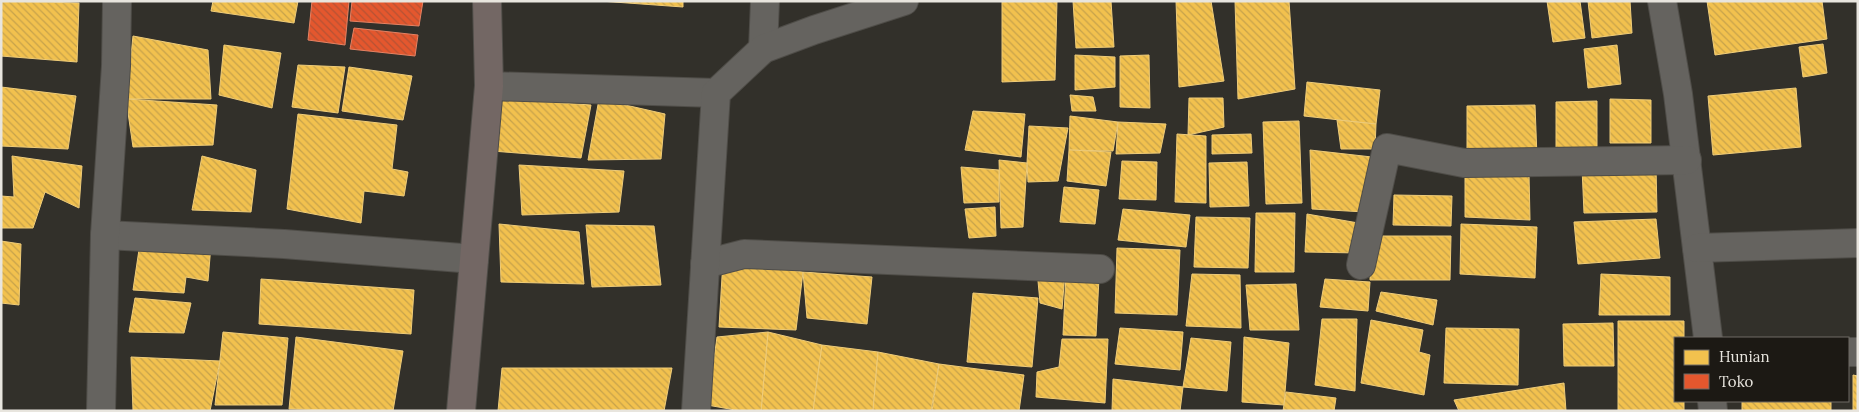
<svg xmlns="http://www.w3.org/2000/svg" width="1859" height="412" viewBox="0 0 1859 412" font-family="Lora,serif">
<style>
.homes{fill:url(#homes-back-hatch);stroke:#efcc79}
.shops{fill:url(#shops-back-hatch);stroke:#e58263}
.lines{fill:none;stroke-linecap:round;stroke-linejoin:round}
.minor-casing{stroke:#4f4d48;stroke-width:30}
.highway-casing{stroke:#4f4d48;stroke-width:30}
.minor{stroke:#65635f;stroke-width:28}
.highway{stroke:#736764;stroke-width:28}
</style>
<defs>
<pattern id="homes-back-hatch" width="6" height="6" patternUnits="userSpaceOnUse" patternTransform="scale(1.25)"><rect width="6" height="6" fill="#f2c14e"/><path d="M-1 5l2 2M0 0l6 6M5-1l2 2" fill="none" stroke="#c7a24b"/></pattern>
<pattern id="shops-back-hatch" width="6" height="6" patternUnits="userSpaceOnUse" patternTransform="scale(1.25)"><rect width="6" height="6" fill="#e4572e"/><path d="M-1 5l2 2M0 0l6 6M5-1l2 2" fill="none" stroke="#b55234"/></pattern>
</defs>
<rect width="100%" height="100%" fill="#32302a"/>
<g class="homes">
<path d="M1,1l78,2 -2,59 -76,-6z"/>
<path d="M213,1h85l-4,22 -83,-12z"/>
<path d="M600,1h83v6z"/>
<path d="M1002,1h55l-2,79 -53,2z"/>
<path d="M1073,1h38l3,46 -38,1z"/>
<path d="M1176,1h35l13,80 -45,6z"/>
<path d="M1235,1h54l6,88 -57,10z"/>
<path d="M1547,1h33l5,37 -32,4z"/>
<path d="M1588,1h42l2,32 -40,5z"/>
<path d="M1707,1h115l5,38 -112,16z"/>
<path d="M133,36l75,14 3,49h-85z"/>
<path d="M1823,44l4,29 -24,4 -4,-30z"/>
<path d="M224,45l57,8 -9,55 -53,-13z"/>
<path d="M1617,45l4,39 -33,4 -4,-39z"/>
<path d="M1075,55l40,2v30l-40,3z"/>
<path d="M1149,55l1,53 -30,-1v-51z"/>
<path d="M298,65l47,2 -7,46 -46,-6z"/>
<path d="M349,67l63,9 -9,44 -61,-9z"/>
<path d="M1307,82l73,8 -4,34 -72,-8z"/>
<path d="M1,87l75,9 -8,53 -67,-3z"/>
<path d="M1796,88l5,59 -88,8 -5,-59z"/>
<path d="M1070,95l23,2 3,14h-24z"/>
<path d="M1189,98h34l1,29 -36,8z"/>
<path d="M126,99l91,6 -4,40 -80,2z"/>
<path d="M500,99l91,6 -10,53 -89,-7z"/>
<path d="M599,99l66,15 -4,45 -73,1z"/>
<path d="M1610,99l41,1v43h-41z"/>
<path d="M1597,101v47l-41,1v-47z"/>
<path d="M1535,105l2,52 -70,-2v-49z"/>
<path d="M973,111l52,3 -4,43 -56,-7z"/>
<path d="M298,114l99,11 -5,44 16,3 -4,24 -40,-5 -3,32 -74,-14z"/>
<path d="M1070,116l48,6 -5,29 -44,-1z"/>
<path d="M1337,120l39,4 -1,25h-34z"/>
<path d="M1299,121l3,82 -36,1 -3,-82z"/>
<path d="M1118,122l48,2 -6,29 -44,1z"/>
<path d="M1029,126l39,2 -10,53 -30,1 -1,-19z"/>
<path d="M1177,134l29,2v67l-31,-1z"/>
<path d="M1251,134l1,19 -40,1v-19z"/>
<path d="M1069,150l42,2 -5,34 -39,-5z"/>
<path d="M1310,150l62,7 -7,55 -53,-3z"/>
<path d="M12,156l70,10 -3,42 -34,-16 -12,36h-32v-32l13,1z"/>
<path d="M202,156l54,14 -5,42 -59,-2z"/>
<path d="M999,160l28,3 -4,64 -22,1z"/>
<path d="M1122,161l35,1 -1,38 -37,-1z"/>
<path d="M1247,162l2,44 -39,1 -1,-44z"/>
<path d="M519,165l105,6 -5,41 -97,3z"/>
<path d="M961,167l38,3v32l-35,1z"/>
<path d="M1656,167l1,45 -73,1 -2,-45z"/>
<path d="M1465,173l64,1 1,46 -65,-3z"/>
<path d="M1064,187l35,3 -4,34 -35,-2z"/>
<path d="M1394,195l58,1 -1,30 -58,-1z"/>
<path d="M995,207l1,29 -27,2 -4,-29z"/>
<path d="M1123,209l67,6 -4,32 -68,-7z"/>
<path d="M1256,213h39l-1,59h-39z"/>
<path d="M1307,214l57,10 -6,29 -53,-1z"/>
<path d="M1196,217l54,1 -2,50 -54,-1z"/>
<path d="M1656,219l4,39 -82,6 -4,-42z"/>
<path d="M499,224l80,8 5,52 -83,-2z"/>
<path d="M1461,224l76,3 -2,51 -75,-4z"/>
<path d="M586,225l68,1 7,59 -69,2z"/>
<path d="M1370,236h81l-1,44h-80z"/>
<path d="M1,241l20,3 -2,61 -18,-2z"/>
<path d="M140,243l71,2 -3,36 -22,-4 -2,16 -51,-3z"/>
<path d="M1117,248l63,2 -3,65 -62,-2z"/>
<path d="M723,260l80,12 -7,58 -77,-3z"/>
<path d="M1037,270l28,3 -3,36 -22,-6z"/>
<path d="M803,272l69,5 -5,47 -60,-6z"/>
<path d="M1066,274l33,4 -3,58 -33,-1z"/>
<path d="M1192,274l48,1 1,53 -55,-2z"/>
<path d="M1601,274l69,3v38h-71z"/>
<path d="M261,279l153,11 -3,44 -152,-10z"/>
<path d="M1325,279l45,3 -2,29 -48,-4z"/>
<path d="M1296,284l3,46h-49l-4,-45z"/>
<path d="M1381,292l56,8 -4,25 -57,-14z"/>
<path d="M973,293l65,5 -6,69 -65,-5z"/>
<path d="M135,298l56,5 -7,30 -55,-1z"/>
<path d="M1322,319h35l-2,72 -40,-6z"/>
<path d="M1371,320l52,10 -4,22 11,3 -6,40 -63,-12z"/>
<path d="M1618,321h66v17h-9v63h9v10h-66z"/>
<path d="M1613,323l1,43h-50l-1,-42z"/>
<path d="M1120,328l63,4 -3,38 -65,-6z"/>
<path d="M1446,328l73,1 -1,56 -74,-2z"/>
<path d="M223,332l65,6 -6,67h-67z"/>
<path d="M768,332l54,13 -9,66h-52z"/>
<path d="M768,332l-7,79h-20l-34,-6 10,-68z"/>
<path d="M296,337l107,14 -10,60 -104,-2z"/>
<path d="M1244,337l45,6 -5,62 -42,-3z"/>
<path d="M1191,338l40,4 -4,49 -44,-4z"/>
<path d="M1062,339h46l-3,64 -69,-6 1,-25 22,-5z"/>
<path d="M822,345l56,7 -5,59h-60z"/>
<path d="M878,352l61,12 -8,47h-58z"/>
<path d="M131,357l89,4 -10,50h-77z"/>
<path d="M939,364l85,11 -5,36h-87z"/>
<path d="M502,368h170l-8,43h-166z"/>
<path d="M1853,375l5,1v35h-5z"/>
<path d="M1113,379l70,8 -3,24h-68z"/>
<path d="M1564,383l2,28h-107l-5,-11z"/>
<path d="M1286,392l50,6 -2,13h-51z"/>
<rect x="1742" y="401" width="89" height="10"/>
</g>
<g class="shops">
<path d="M312,1h37l-4,44 -37,-5z"/>
<path d="M352,1h71l-4,25 -69,-5z"/>
<path d="M354,28l64,7 -3,21 -65,-7z"/>
</g>
<g class="lines">
<g class="minor-casing">
<g id="minor">
<path d="M1662,1l16,93 30,244"/>
<path d="M763,49l2,-48"/>
<path d="M489,86l227,7"/>
<path d="M105,235l179,9 190,15"/>
<path d="M1697,248l161,-5"/>
<path d="M705,264l39,-10 356,15"/>
<path d="M1361,265l26,-117 77,15 223,-3"/>
<path d="M1848,352h10"/>
<path d="M1712,401l1,10"/>
<path d="M101,411l4,-176 11,-169 1,-65"/>
<path d="M696,411l20,-318 47,-44 51,-19 90,-29"/>
</g>
</g>
<g class="highway-casing">
<path id="highway" d="M461,411l28,-325 -2,-85"/>
</g>
<use href="#minor" class="minor"/>
<use href="#highway" class="highway"/>
</g>
<rect width="1859" height="412" fill="none" stroke="#e8e5de" stroke-width="5"/>
<rect x="1674" y="337" width="175" height="65" fill="#1c1914" stroke="#6e6b65"/>
<rect x="1684" y="350" width="25" height="15" fill="#f2c14e" stroke="#6e6b65"/>
<text x="1719" y="362" font-size="15" fill="#e8e5de">Hunian</text>
<rect x="1684" y="374" width="25" height="15" fill="#e4572e" stroke="#6e6b65"/>
<text x="1719" y="387" font-size="15" fill="#e8e5de">Toko</text>
</svg>
